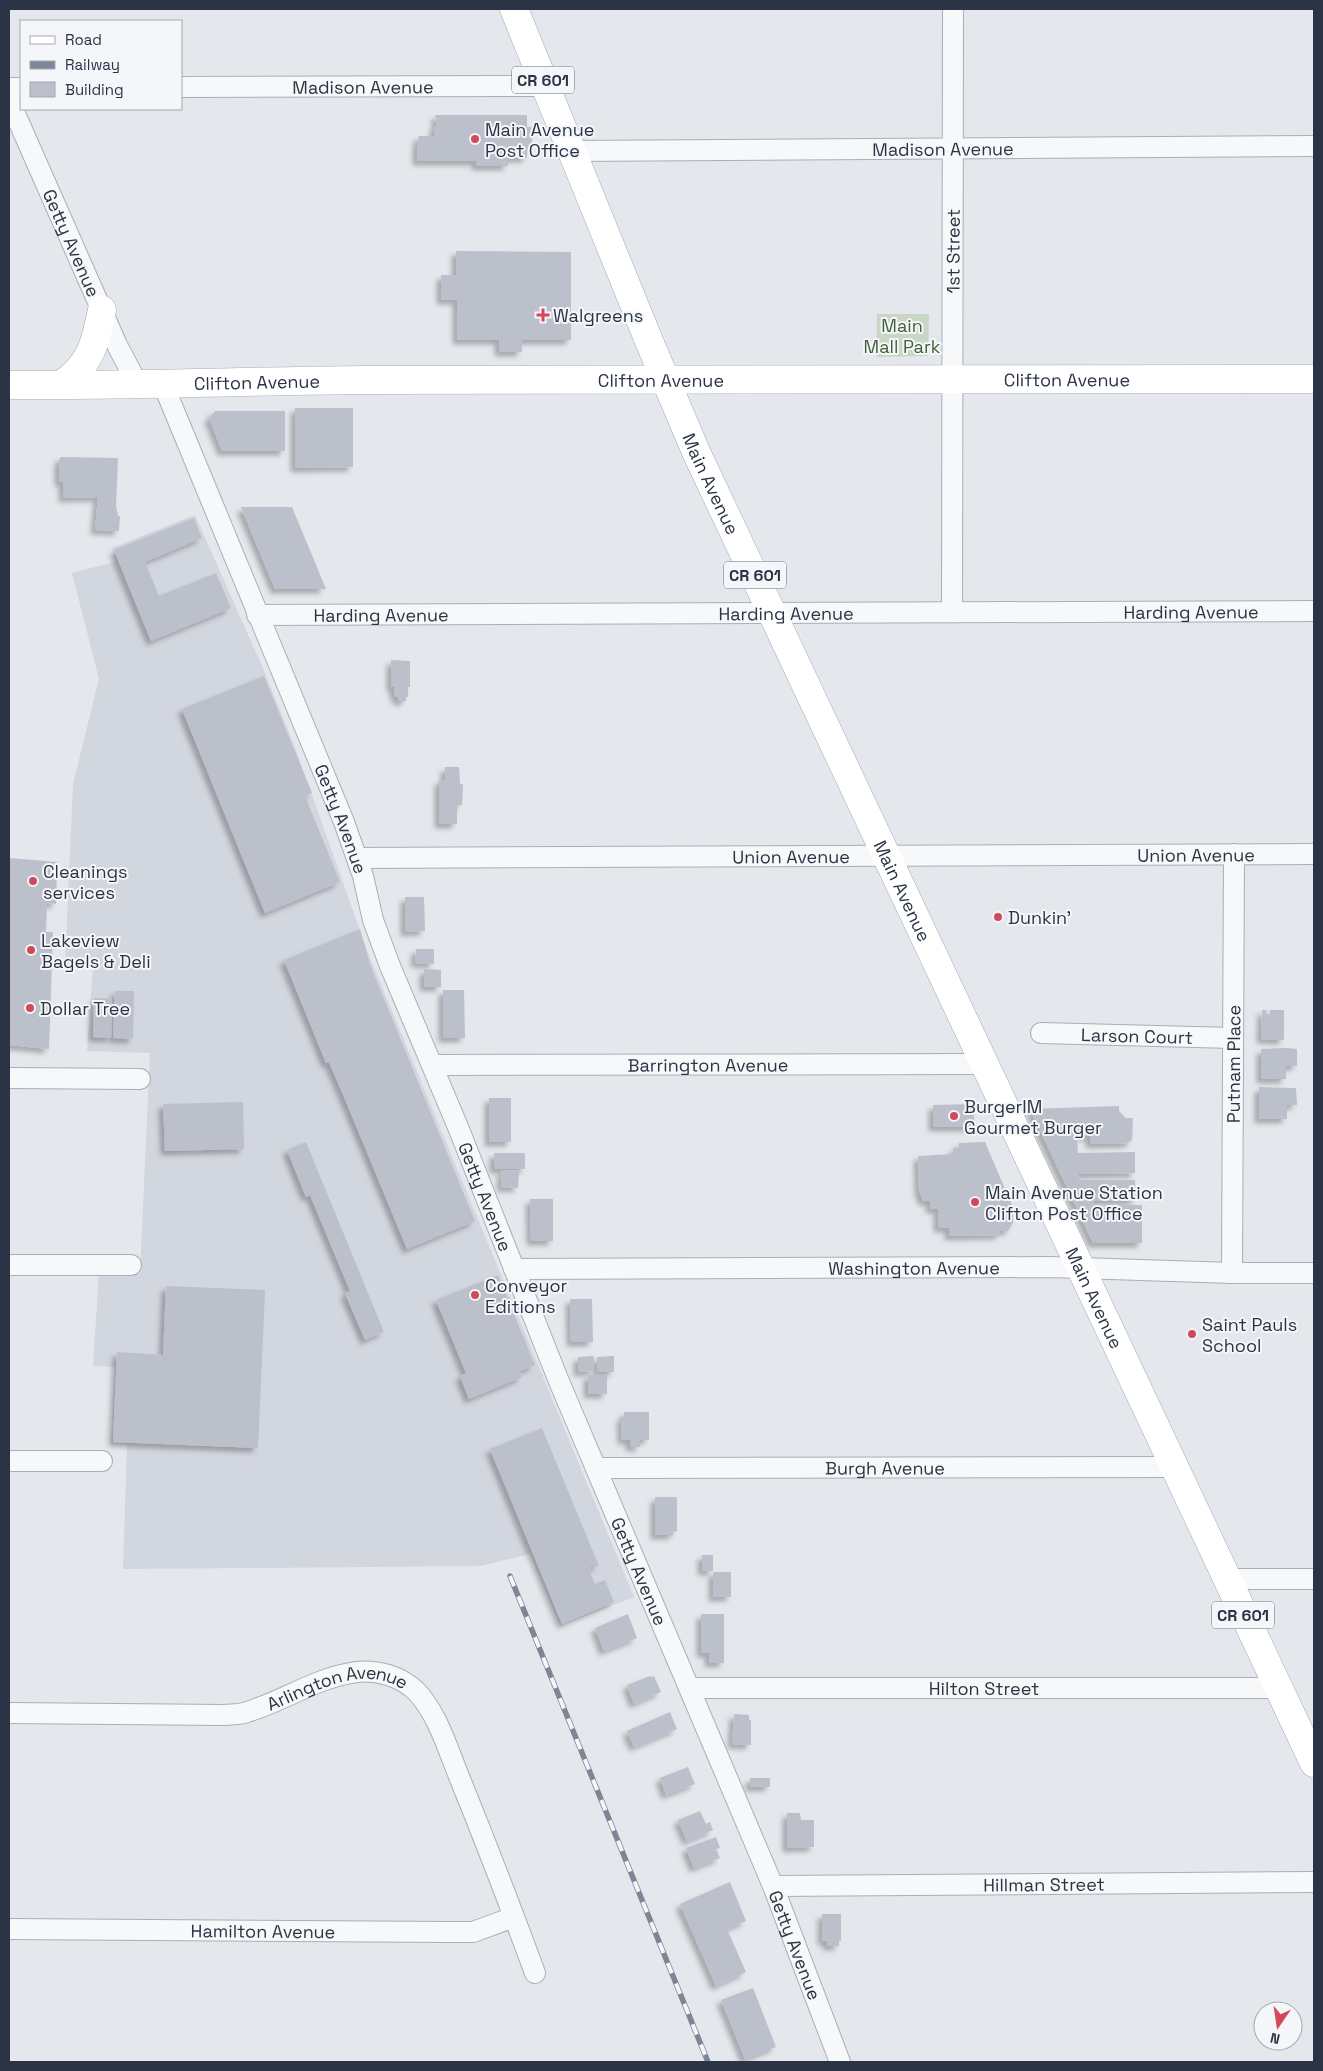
<svg xmlns="http://www.w3.org/2000/svg" width="1323" height="2071" viewBox="0 0 1323 2071" font-family="'Space Grotesk',sans-serif">
<style>
.built{fill:#d2d6de}
.green{fill:#c9d6c5}
.building{fill:#bbc0ca;filter:url(#shadow)}
.lines{fill:none;stroke-linecap:round;stroke-linejoin:round}
.minor-casing{stroke:#a9aeb7;stroke-width:22}
.secondary-casing{stroke:#a9aeb7;stroke-width:29}
.primary-casing{stroke:#a3abb8;stroke-width:29}
.minor{stroke:#f7f8fa;stroke-width:20}
.secondary{stroke:#fff;stroke-width:28}
.primary{stroke:#fff;stroke-width:28}
.rail-casing{stroke:#7d8696;stroke-width:5.5}
.rail{stroke:#f4f6f9;stroke-width:4;stroke-dasharray:11;stroke-linecap:butt}
.poi-dot{fill:#d1495b;stroke:#f4f6f9;stroke-width:2}
.labels{text-anchor:middle;dominant-baseline:central;stroke-width:4;stroke-linejoin:round;paint-order:stroke}
.shield{fill:#f4f6f9;stroke:#676e7b;stroke-width:1}
.shield-label{font-size:16px;font-weight:bold;fill:#2b3445}
.street-label{font-size:18px;fill:#2b3445;stroke:#f4f6f9}
.poi-label{font-size:18px;fill:#2b3445;stroke:#f4f6f9;text-anchor:start}
.park-label{font-size:18px;fill:#3f6138;stroke:#f4f6f9}
</style>
<defs>
<filter id="shadow"><feDropShadow dx="-4.5" dy="4.5" stdDeviation="2.5" flood-color="#0004"/></filter>
</defs>
<rect width="100%" height="100%" fill="#e4e7ec"/>
<path class="built" d="M195,515l67,151 34,84 72,203 266,644 -74,29 -30,-72 -50,12 -357,3 4,-124 -16,-1 4,-77 -22,-1 6,-93h41l10,-220 -63,-2 6,-84 -28,-4 8,-179 26,-105 -27,-106 43,-11 -3,-14z"/>
<path class="green" d="M877,314h52l-1,42 -52,1z"/>
<g class="building">
<path d="M435,115h92v12h5v21h-5v10h-19v8h-32v-5h-59v-18l2,-7h15v-10h3z"/>
<path d="M456,251l115,1v88h-49v12h-23v-12h-42v-40h-16v-25h15z"/>
<path d="M295,408h58v59l-58,1z"/>
<path d="M215,411h70v40h-63l-13,-33z"/>
<path d="M61,457l57,1 -2,48 2,10h2l-1,15 -24,-1 3,-33 -35,1v-16h-4v-22z"/>
<path d="M241,507h51l34,82h-51z"/>
<path d="M194,518l8,20 -57,24 14,34 57,-23 15,35 -80,33 -37,-91z"/>
<path d="M391,660l19,1v26h-2v10h-2v4h-8v-4l-4,-1v-9h-3z"/>
<path d="M264,676l48,117 -7,3 35,86 -75,31 -83,-204z"/>
<path d="M445,767h14l1,17h3l-1,21h-5v19h-18v-44h6z"/>
<path d="M9,858l48,4 -1,42 -9,-1 -1,29h7l-4,117 -40,-4z"/>
<path d="M405,897h19l1,34 -20,1z"/>
<path d="M360,929l11,38 104,254 -68,28 -60,-145 -18,-42 -3,1 -42,-103z"/>
<path d="M416,949h18v15l-19,-1z"/>
<path d="M424,969l17,1v17h-17z"/>
<path d="M443,990h21l1,48h-22z"/>
<path d="M115,991h19l-1,48 -20,-1z"/>
<path d="M94,998l18,1 -1,39 -18,-1z"/>
<path d="M1262,1010h5l-1,4h4v-4h14v30l-23,-1z"/>
<path d="M1286,1048l11,1v17h-11v13h-25v-30z"/>
<path d="M1259,1087l37,1 1,17h-10v14h-28z"/>
<rect x="489" y="1098" width="22" height="44"/>
<path d="M243,1102l1,47 -79,2 -2,-47z"/>
<path d="M974,1104v23h-41v-22z"/>
<path d="M1119,1106v5l7,7h7l-1,22 -4,3 -38,1v-8h-13l1,17 57,-1v21l-57,1 1,6h56l1,20 -42,1v4l1,3h23l1,-3h23v38h-49l-63,-134z"/>
<path d="M306,1142l78,190 -19,8 -20,-47 5,-2 -40,-96 -4,2 -19,-47z"/>
<path d="M985,1142l30,70 -2,2v9l-5,8h-8v4l-51,1v-8h-11v-19h-8v-8h-7l-4,-11 -1,-34 36,-2 -1,-6h6v-5z"/>
<rect x="494" y="1153" width="31" height="16"/>
<path d="M502,1170l17,1 -1,17 -17,-1z"/>
<path d="M530,1199h23v42h-22z"/>
<path d="M498,1275l37,90 -15,6 2,6 -53,22 -9,-23 6,-3 -30,-73z"/>
<path d="M166,1286l99,4 -7,158 -145,-6 4,-90 46,3z"/>
<path d="M570,1299h22l1,43h-22z"/>
<path d="M594,1356v15l-16,1v-15z"/>
<path d="M614,1356v16h-17v-15z"/>
<rect x="588" y="1375" width="19" height="19"/>
<path d="M624,1412h25v28h-9v7h-10v-7h-8l-1,-23h3z"/>
<path d="M542,1428l57,138h-8v8l4,10 10,-4 9,22 -52,22 -72,-175z"/>
<path d="M655,1497h22v34l-4,1v3h-18z"/>
<rect x="702" y="1555" width="11" height="16"/>
<rect x="713" y="1572" width="18" height="25"/>
<path d="M628,1614l9,24 -33,13 -9,-23z"/>
<path d="M701,1614h23v49h-15v-10h-8z"/>
<path d="M650,1676l1,1 3,-1 7,16 -27,12 -7,-19z"/>
<path d="M670,1712l7,17 -43,18 -7,-16z"/>
<path d="M734,1714l15,1v5h2v25l-19,-1z"/>
<path d="M688,1767l7,17 -29,11 -6,-17z"/>
<rect x="750" y="1778" width="20" height="9"/>
<path d="M700,1811l6,13 4,-2 3,8 -26,11 -9,-21z"/>
<path d="M787,1813h13l1,7h13v27l-27,1z"/>
<path d="M716,1837l4,11 -4,1 4,9 -26,10 -8,-20z"/>
<path d="M730,1882l16,39 -19,8 19,43 -30,14 -36,-82z"/>
<path d="M822,1914h19v27h-2v5h-12v-5h-5z"/>
<path d="M753,1988l23,59 -31,12 -24,-59z"/>
</g>
<g class="lines">
<g class="minor-casing">
<g id="minor">
<path id="s1" d="M181,87l364,-1"/>
<path d="M9,88h12"/>
<path id="s2" d="M9,100l108,245 21,40"/>
<path id="s3" d="M572,151l742,-5"/>
<path id="s4" d="M163,384l181,438 19,54 10,44 17,46 68,161 100,252 215,507 67,176"/>
<path id="s5" d="M952,612l1,-603"/>
<path id="s6" d="M257,615l1057,-4"/>
<path id="s7" d="M357,858l957,-4"/>
<path id="s8" d="M1041,1033l192,5"/>
<path id="s9" d="M432,1065l553,-1"/>
<path d="M9,1078l131,1"/>
<path d="M9,1265h122"/>
<path id="s10" d="M514,1269l536,-2 182,6h82"/>
<path id="s11" d="M1232,1273l2,-419"/>
<path d="M9,1461h93"/>
<path id="s12" d="M596,1468l577,-1"/>
<path d="M1226,1579h88"/>
<path id="s13" d="M689,1688h589"/>
<path id="s14" d="M9,1713l215,2c7,-1 16,0 23,-3 37,-11 70,-35 110,-40 21,-2 43,4 59,19 22,23 32,59 44,88 26,64 51,129 75,194"/>
<path id="s15" d="M773,1886l541,-4"/>
<path id="s16" d="M9,1929l443,3h21l41,-15"/>
</g>
</g>
<g class="secondary-casing">
<g id="secondary">
<path d="M62,384c29,-20 33,-40 40,-74"/>
<path id="s17" d="M9,385c119,1 238,-4 357,-5l948,-1"/>
</g>
</g>
<g class="primary-casing">
<g id="primary">
<path id="s18" d="M514,9l135,332 48,113 617,1309"/>
</g>
</g>
<use href="#minor" class="minor"/>
<use href="#secondary" class="secondary"/>
<use href="#primary" class="primary"/>
<g class="rail-casing">
<path id="rail" d="M510,1576l198,486"/>
</g>
<use href="#rail" class="rail"/>
</g>
<g class="poi-dot">
<circle cx="475" cy="139" r="5"/>
<path d="M540.5 307.5h5v5h5v5h-5v5h-5v-5h-5v-5h5z"/>
<circle cx="33" cy="881" r="5"/>
<circle cx="998" cy="917" r="5"/>
<circle cx="31" cy="950" r="5"/>
<circle cx="30" cy="1008" r="5"/>
<circle cx="954" cy="1116" r="5"/>
<circle cx="975" cy="1202" r="5"/>
<circle cx="475" cy="1295" r="5"/>
<circle cx="1192" cy="1334" r="5"/>
</g>
<g class="labels">
<g class="shield">
<rect x="512" y="66.5" width="62" height="27" rx="4"/>
<rect x="724" y="561.5" width="62" height="27" rx="4"/>
<rect x="1212" y="1601.5" width="62" height="27" rx="4"/>
</g>
<g class="shield-label">
<text x="543" y="80">CR 601</text>
<text x="755" y="575">CR 601</text>
<text x="1243" y="1615">CR 601</text>
</g>
<g class="street-label">
<text stroke="none"><textPath href="#s1" startOffset="182">Madison Avenue</textPath></text>
<text stroke="none"><textPath href="#s3" startOffset="371">Madison Avenue</textPath></text>
<text stroke="none"><textPath href="#s2" startOffset="156">Getty Avenue</textPath></text>
<text stroke="none"><textPath href="#s5" startOffset="361">1st Street</textPath></text>
<text stroke="none"><textPath href="#s17" startOffset="652">Clifton Avenue</textPath></text>
<text stroke="none"><textPath href="#s17" startOffset="1058">Clifton Avenue</textPath></text>
<text stroke="none"><textPath href="#s17" startOffset="248">Clifton Avenue</textPath></text>
<text stroke="none"><textPath href="#s18" startOffset="514">Main Avenue</textPath></text>
<text stroke="none"><textPath href="#s6" startOffset="934">Harding Avenue</textPath></text>
<text stroke="none"><textPath href="#s6" startOffset="529">Harding Avenue</textPath></text>
<text stroke="none"><textPath href="#s6" startOffset="124">Harding Avenue</textPath></text>
<text stroke="none"><textPath href="#s4" startOffset="470">Getty Avenue</textPath></text>
<text stroke="none"><textPath href="#s7" startOffset="839">Union Avenue</textPath></text>
<text stroke="none"><textPath href="#s7" startOffset="434">Union Avenue</textPath></text>
<text stroke="none"><textPath href="#s18" startOffset="964">Main Avenue</textPath></text>
<text stroke="none"><textPath href="#s8" startOffset="96">Larson Court</textPath></text>
<text stroke="none"><textPath href="#s11" startOffset="209">Putnam Place</textPath></text>
<text stroke="none"><textPath href="#s9" startOffset="276">Barrington Avenue</textPath></text>
<text stroke="none"><textPath href="#s4" startOffset="875">Getty Avenue</textPath></text>
<text stroke="none"><textPath href="#s10" startOffset="400">Washington Avenue</textPath></text>
<text stroke="none"><textPath href="#s18" startOffset="1414">Main Avenue</textPath></text>
<text stroke="none"><textPath href="#s12" startOffset="289">Burgh Avenue</textPath></text>
<text stroke="none"><textPath href="#s4" startOffset="1280">Getty Avenue</textPath></text>
<text stroke="none"><textPath href="#s13" startOffset="295">Hilton Street</textPath></text>
<text stroke="none"><textPath href="#s14" startOffset="334">Arlington Avenue</textPath></text>
<text stroke="none"><textPath href="#s15" startOffset="271">Hillman Street</textPath></text>
<text stroke="none"><textPath href="#s16" startOffset="254">Hamilton Avenue</textPath></text>
<text stroke="none"><textPath href="#s4" startOffset="1685">Getty Avenue</textPath></text>
</g>
<g class="poi-label">
<text x="485" y="129">Main Avenue<tspan x="485" dy="21">Post Office</tspan></text>
<text x="553" y="315">Walgreens</text>
<text x="43" y="871">Cleanings<tspan x="43" dy="21">services</tspan></text>
<text x="1008" y="917">Dunkin'</text>
<text x="41" y="940">Lakeview<tspan x="41" dy="21">Bagels &amp; Deli</tspan></text>
<text x="40" y="1008">Dollar Tree</text>
<text x="964" y="1106">BurgerIM<tspan x="964" dy="21">Gourmet Burger</tspan></text>
<text x="985" y="1192">Main Avenue Station<tspan x="985" dy="21">Clifton Post Office</tspan></text>
<text x="485" y="1285">Conveyor<tspan x="485" dy="21">Editions</tspan></text>
<text x="1202" y="1324">Saint Pauls<tspan x="1202" dy="21">School</tspan></text>
</g>
<g class="park-label">
<text x="902" y="325">Main<tspan x="902" dy="21">Mall Park</tspan></text>
</g>
</g>
<rect width="1323" height="2071" fill="none" stroke="#2b3445" stroke-width="20"/>
<rect x="20" y="20" width="162" height="90" fill="#f4f6f9" stroke="#a4a8b1"/>
<rect x="30" y="36" width="25" height="8" fill="#ffffff" stroke="#a4a8b1"/>
<text x="65" y="45" font-size="15" fill="#2b3445">Road</text>
<rect x="30" y="61" width="25" height="8" fill="#7d8696" stroke="#a4a8b1"/>
<text x="65" y="70" font-size="15" fill="#2b3445">Railway</text>
<rect x="30" y="82" width="25" height="15" fill="#bbc0ca" stroke="#a4a8b1"/>
<text x="65" y="95" font-size="15" fill="#2b3445">Building</text>
<g transform="translate(1278 2026) rotate(193)"><circle r="24" fill="#f4f6f9" stroke="#a4a8b1"/>
<path d="M0-4L9 19L0 12L-9 19Z" fill="#d1495b"/>
<text y="-8" font-size="14" font-weight="bold" text-anchor="middle" fill="#2b3445">N</text>
</g>
</svg>
